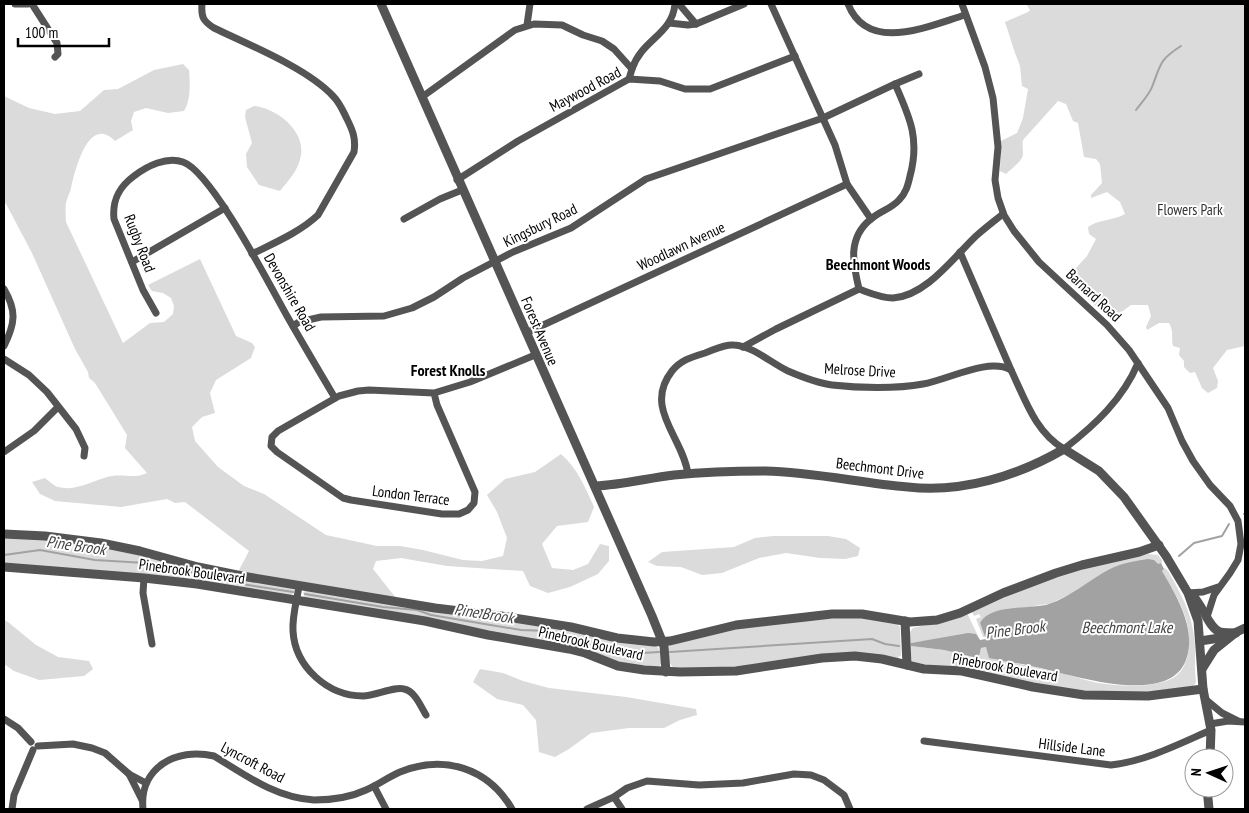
<svg xmlns="http://www.w3.org/2000/svg" width="1249" height="813" viewBox="0 0 1249 813" font-family="'PT Sans Narrow',sans-serif">
<style>
.green{fill:#dbdbdb}
.water{fill:#a2a2a2}
.lines{fill:none;stroke-linecap:round;stroke-linejoin:round}
.stream{stroke:#a2a2a2;stroke-width:2}
.minor{stroke:#545454;stroke-width:7}
.tertiary{stroke:#545454;stroke-width:9}
.labels{text-anchor:middle;dominant-baseline:central;stroke-width:4;stroke-linejoin:round;paint-order:stroke}
.street-label{font-size:15px;fill:#000;stroke:#fff}
.park-label{font-size:15px;fill:#323232;stroke:#fff}
.neighbourhood-label{font-size:16px;font-weight:bold;fill:#000;stroke:#fff}
.water-label{font-size:16px;font-style:italic;fill:#434343;stroke:#fff}
</style>
<rect width="100%" height="100%" fill="#fff"/>
<g class="green">
<path d="M1026,4h219v342l-18,4 -14,18 5,13 -1,7 -9,5 -6,-5 -7,-16 -5,1 -6,-6v-6l-5,-6 1,-7 -7,-2c-2,-9 1,-15 -4,-23h-10l-12,7 -1,-3 5,-11 -3,-11h-17l-11,8 -7,-2 -6,5 -41,-37 21,-23 9,-17 -7,-5 -1,-7c11,-8 25,-6 37,-13l-5,-12 -13,-10 -16,6v-3l11,-12 -2,-19 -4,-5 -12,-2 -6,-34 -5,-2 -7,-17 -8,-3 -35,39c-1,5 0,9 0,14 0,7 -12,15 -17,20l-6,-3 1,-30 16,-8 6,-15 5,-29 -6,-3 -2,-20 -5,-13 -10,-31 23,-10 2,-2z"/>
<path d="M183,64l6,6c1,13 2,30 -5,41l-16,2 -22,-5 -12,4 -3,9 2,9 -18,11c-27,-27 -40,30 -44,47 -1,5 -4,10 -5,15 -1,6 0,13 0,19l57,121 27,-20 14,-1 9,-8 1,-8 -3,-8 -8,-5 -11,-2 -4,-6 52,-26 36,77 16,7 3,4 -4,11 -35,22 -6,13 5,20 -13,4 -10,10 3,14 23,26 26,19 20,8 62,41 51,11h23l23,4 40,10 19,1 21,-5 4,-18 -10,-26 -10,-17 18,-16 30,-7 26,-18c17,15 24,33 33,53l-6,15 -31,4 -15,18 10,24 21,2 15,-6 12,-20 9,2v15l-11,13 -28,13 -22,6 -18,-7 -7,-15 -76,-5 -46,-8 -25,3 -3,8 23,29 -158,-26 11,-21 -64,-49 -10,1 -8,-4 -46,8 -66,-6 -15,-7 -8,-12 13,-4c4,3 9,8 13,9 20,5 36,-8 54,-11 14,-2 22,3 35,-3l-22,-25 2,-13 -32,-52 -6,-5 -1,-6 -13,-23 -43,-96 -28,-53v-104l25,12 26,6 25,-3 24,-21 14,-1 36,-19z"/>
<path d="M254,106c22,2 51,24 47,49 -2,14 -12,25 -21,36l-21,-6 -12,-18 -1,-13 6,-11 -7,-26 1,-7z"/>
<path d="M4,536l89,8 201,45 1,3 -5,4 -286,-32z"/>
<path d="M773,536h55l18,3 14,9 -2,8 -13,3 -25,-1 -34,-5 -27,5 -37,15 -20,2 -21,-8 -24,-1 -9,-4 14,-10 72,-5 21,-9z"/>
<path d="M1148,554l10,1 4,5v3l-89,30 -24,11 -10,1 -59,18 6,14h-3l-7,-18 5,-2 -2,-3 -5,2 -2,-4c54,-30 115,-48 176,-58z"/>
<path d="M1165,568l3,3c12,21 23,40 26,65 2,15 0,31 2,46l-3,5 -40,6h-69l-150,-26 -23,-6 -2,-28 4,-5 54,-15 13,27h-49l-20,3v3l33,4 32,8 3,-1 2,-9 6,-1 7,12c21,4 42,8 63,13 13,3 27,8 41,11 22,3 54,6 75,-5 19,-11 18,-41 13,-59 -5,-17 -15,-33 -24,-48z"/>
<path d="M306,590l161,23 188,32c6,4 9,15 4,22l-35,-2 -40,-16 -279,-51 -2,-5z"/>
<path d="M857,616l41,8 2,4 1,27 -3,3 -5,1 -29,-5 -138,14 -50,1c-9,-4 -10,-18 -5,-26l45,-12 86,-10z"/>
<path d="M4,620l4,2 28,23 22,12 31,4 4,8 -9,7 -45,4 -25,-9 -10,-7z"/>
<path d="M480,669l23,4 20,8 26,7 77,9 70,12 1,6 -17,5 -16,8h-35l-38,5 -22,16 -14,8 -16,-5 -3,-32 -13,-15 -26,-6 -24,-17z"/>
</g>
<path class="water" d="M1148,559l6,1 4,4 3,-1 3,6 -2,2c15,25 35,59 24,89 -18,49 -119,13 -155,6 -12,-3 -25,-4 -37,-7l-5,-1 -3,-11 -5,1 -2,9 -2,1 -33,-8 -33,-4v-3l57,-10 8,1 4,6 6,-1 -6,-16c11,-20 51,-13 69,-19 23,-8 40,-24 61,-35 11,-6 26,-8 38,-10z"/>
<g class="lines">
<g class="stream">
<path d="M1136,110c5,-7 13,-15 16,-23 9,-23 7,-27 29,-41"/>
<path d="M1244,514h1"/>
<path d="M4,555l36,-5 55,10 67,4 67,18 64,10"/>
<path d="M1179,556l15,-13 28,-7 7,-12"/>
<path d="M305,594l78,13 34,3 14,5 90,15 29,1 92,22 17,-1"/>
<path d="M670,652l202,-13 13,5 14,2"/>
</g>
<g class="minor">
<path d="M15,4h13"/>
<path d="M32,4l25,39 1,11 -3,3"/>
<path d="M202,4c-1,13 1,17 12,24 35,17 93,40 119,68 7,7 10,15 14,23 6,12 9,20 7,33l-36,63c-18,17 -44,28 -66,39"/>
<path d="M679,4l17,20"/>
<path d="M771,4l64,141 12,39 24,35"/>
<path d="M848,4c20,50 80,22 117,11"/>
<path d="M962,4l23,63 8,31 5,49 -3,33 3,18 6,17 10,16 25,31 68,63 22,25 39,58 14,33 11,20 17,24 20,21 8,15 3,23 -3,16 -8,13 -16,22 -7,22"/>
<path d="M669,23l19,2 8,-1 48,-20"/>
<path d="M527,25l3,-21"/>
<path d="M632,69c10,-30 40,-34 43,-65"/>
<path d="M895,84l24,-10"/>
<path d="M422,97l93,-67 19,-6 28,1 21,10 19,6 12,8 18,20 -3,10"/>
<path d="M457,180l61,-39 111,-62 31,2 25,8h25l85,-33"/>
<path d="M404,219l36,-20 22,-9"/>
<path d="M960,252l51,118"/>
<path d="M132,262l93,-54"/>
<path d="M4,289c13,22 11,35 0,57"/>
<path d="M156,313l-13,-23 -29,-71c-2,-19 5,-32 20,-43 13,-10 33,-20 49,-14 29,10 87,124 104,154 16,28 32,55 48,82"/>
<path d="M293,326l6,-4 22,-5 63,-1 28,-8 22,-11 29,-19 50,-26 58,-24 75,-49 177,-61 72,-34c15,34 25,55 15,92 -2,9 -4,17 -11,24 -8,9 -19,11 -28,19 -24,19 -18,45 -12,70 11,4 22,9 34,9 33,-2 61,-41 83,-62 9,-8 18,-15 27,-22"/>
<path d="M526,333l321,-149"/>
<path d="M743,347l33,-18 83,-40"/>
<path d="M4,359l25,16 18,17 29,37 9,19 -1,8"/>
<path d="M434,393l3,12 38,87 -1,11 -6,7 -9,4h-17l-91,-14 -8,-2 -66,-46 -6,-6 1,-9 6,-6 61,-35 19,-5 11,-1 65,3 36,-11 65,-27"/>
<path d="M4,452l30,-21 24,-24"/>
<path d="M688,474c-5,-37 -45,-66 -16,-103 9,-11 20,-14 33,-18 9,-3 19,-9 29,-8 19,1 37,18 54,26 14,6 29,12 44,14 26,3 65,4 91,-1 25,-4 65,-27 88,-14 14,29 24,62 53,79 31,-24 59,-50 74,-86"/>
<path d="M144,578l-1,15 9,51"/>
<path d="M299,586c-2,14 -7,30 -6,45 2,36 35,65 70,65 12,0 32,-10 41,-7 11,2 17,18 22,26"/>
<path d="M1188,593l15,-1 15,-5"/>
<path d="M1205,699l17,14 16,8"/>
<path d="M4,719l14,9 13,14"/>
<path d="M1210,724l18,-3 17,1"/>
<path d="M924,741l187,24c35,-4 68,-21 100,-35"/>
<path d="M38,746l35,-2 19,4 13,5 24,21 17,9"/>
<path d="M129,774l13,26"/>
<path d="M374,786l12,23"/>
<path d="M614,797l8,12"/>
<path d="M12,809l2,-14 19,-45"/>
<path d="M143,809c-4,-41 33,-62 71,-53 31,19 62,42 100,44 17,0 37,-3 52,-10 12,-5 22,-13 34,-18 44,-18 88,-4 112,37"/>
<path d="M587,809l27,-12 13,-9 20,-7 52,4 44,-2 51,-9 17,1 13,5 20,15 6,14"/>
</g>
<g class="tertiary">
<path d="M381,4c89,205 181,408 271,612l12,30 2,26"/>
<path d="M595,486c27,-1 53,-8 79,-11 30,-3 61,-4 91,-4 49,1 95,12 143,16 54,6 110,-11 156,-38l35,22 25,26 42,59 22,37 10,28 5,68 8,41 -1,28"/>
<path d="M4,534l41,2 56,7 39,8 58,16 44,9 193,32 66,8 70,11 46,11 37,4 16,-1 66,-16 96,-11h30l48,8 27,-2 23,-7 43,-20 53,-20 26,-8 57,-13 20,-7"/>
<path d="M4,567l140,11 53,6 228,37 63,14 81,14 16,4 33,13 26,4 36,2 56,-1 86,-13 33,-2 27,3 42,10 38,2 71,16 51,8 64,1 55,-7"/>
<path d="M1191,594c12,10 17,34 29,38 5,1 11,1 16,1"/>
<path d="M905,621l2,44"/>
<path d="M1200,641l26,-4 19,-9"/>
<path d="M1202,669l12,-19 20,-16"/>
<path d="M1207,788l2,21"/>
</g>
</g>
<g class="labels">
<g class="street-label">
<text transform="translate(585 89) rotate(-28)">Maywood Road</text>
<text transform="translate(540 225) rotate(-26)">Kingsbury Road</text>
<text transform="translate(140 243) rotate(69)">Rugby Road</text>
<text transform="translate(681 246) rotate(-25)">Woodlawn Avenue</text>
<text transform="translate(290 292) rotate(60)">Devonshire Road</text>
<text transform="translate(1094 295) rotate(43)">Barnard Road</text>
<text transform="translate(540 331) rotate(67)">Forest Avenue</text>
<text transform="translate(860 370) rotate(3)">Melrose Drive</text>
<text transform="translate(880 468) rotate(7)">Beechmont Drive</text>
<text transform="translate(411 495) rotate(7)">London Terrace</text>
<text transform="translate(192 571) rotate(8)">Pinebrook Boulevard</text>
<text transform="translate(591 643) rotate(13)">Pinebrook Boulevard</text>
<text transform="translate(1005 667) rotate(10)">Pinebrook Boulevard</text>
<text transform="translate(1072 747) rotate(7)">Hillside Lane</text>
<text transform="translate(253 762) rotate(28)">Lyncroft Road</text>
</g>
<g class="park-label">
<text x="1190" y="209">Flowers Park</text>
</g>
<g class="neighbourhood-label">
<text x="878" y="264">Beechmont Woods</text>
<text x="448" y="370">Forest Knolls</text>
</g>
<g class="water-label">
<text transform="translate(76 545) rotate(8)">Pine Brook</text>
<text transform="translate(484 613) rotate(9)">Pine Brook</text>
<text x="1127" y="627">Beechmont Lake</text>
<text transform="translate(1015 629) rotate(-7)">Pine Brook</text>
</g>
</g>
<rect width="1249" height="813" fill="none" stroke="#000000" stroke-width="10"/>
<g transform="translate(1209 773) rotate(273)"><circle r="24" fill="#ffffff" stroke="#999999"/>
<path d="M0-4L9 19L0 12L-9 19Z" fill="#000000"/>
<text y="-8" font-size="14" font-weight="bold" text-anchor="middle" fill="#000000">N</text>
</g>
<path d="M18 38v8h91v-8" fill="none" stroke="#000000" stroke-width="2.5"/>
<text x="25" y="38" font-size="15" fill="#000000" stroke="#ffffff" stroke-width="4" paint-order="stroke">100 m</text>
</svg>
